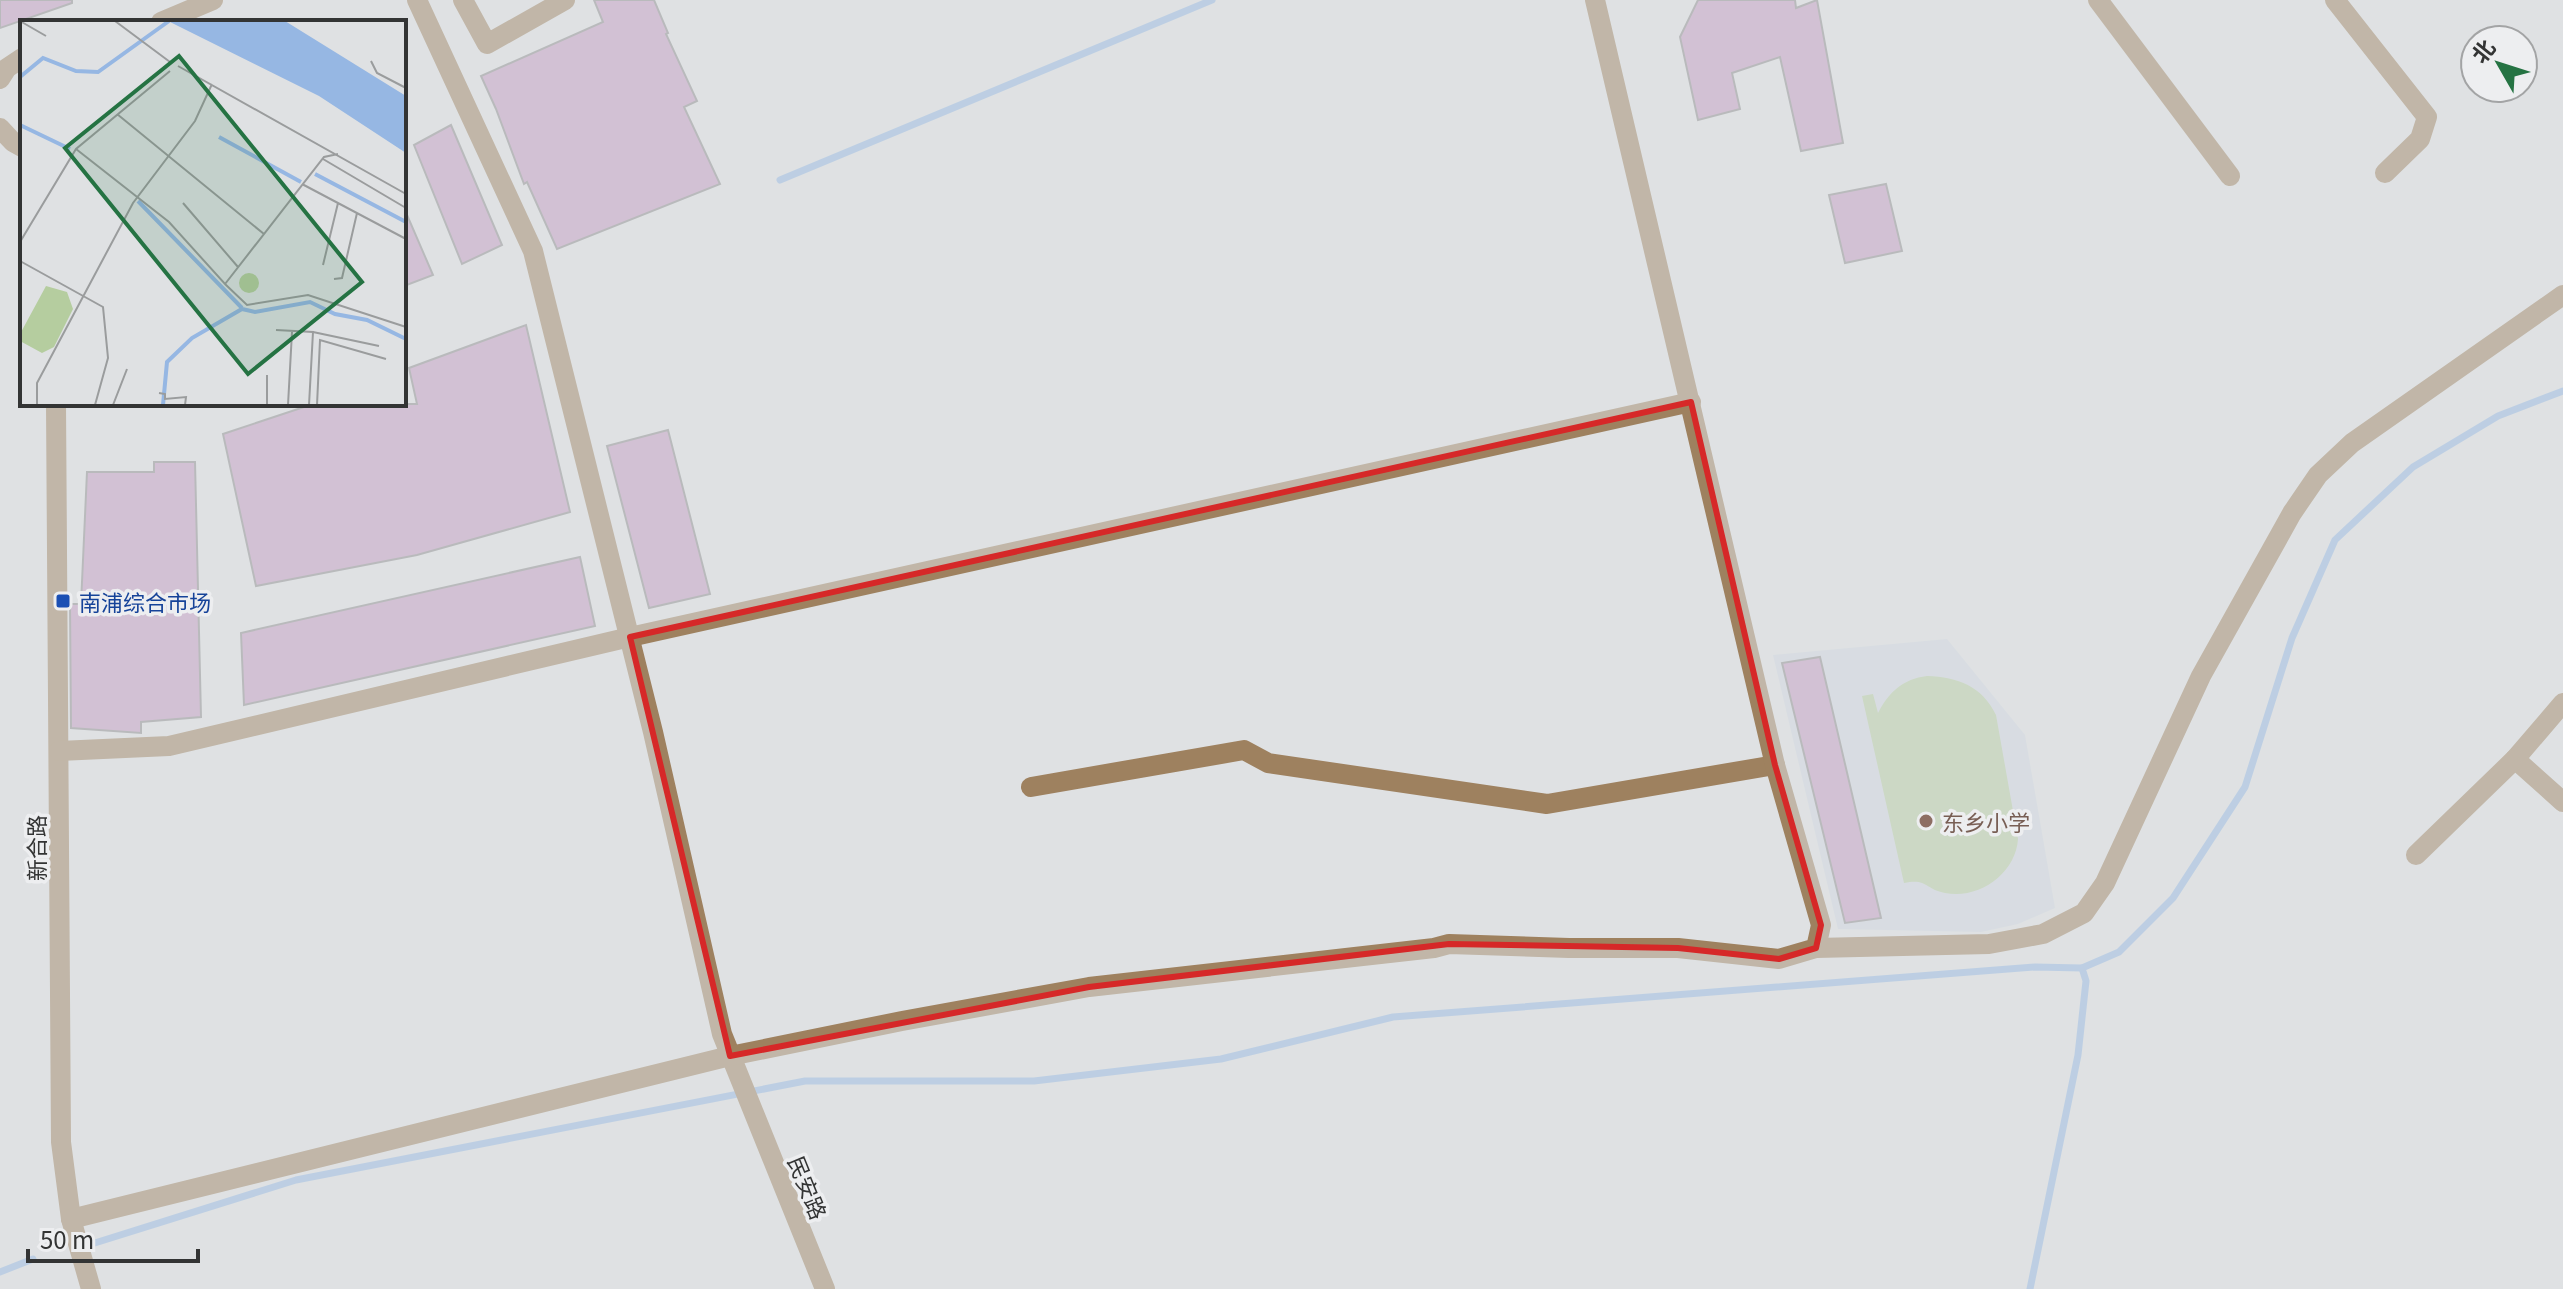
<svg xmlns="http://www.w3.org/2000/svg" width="2563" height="1289" viewBox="0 0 2563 1289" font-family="Georgia,'Noto Sans SC',serif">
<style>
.built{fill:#d1d6df}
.green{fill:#b5cd9f}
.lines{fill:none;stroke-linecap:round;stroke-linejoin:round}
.stream{stroke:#96b7e3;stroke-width:7}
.building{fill:#c49ac1;stroke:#8d8b8d;stroke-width:2}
.minor{stroke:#9e815f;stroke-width:20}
.marked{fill:none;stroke:#d62828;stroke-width:6;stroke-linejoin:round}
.transit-dot{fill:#1a4fb4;stroke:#edeef0;stroke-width:3}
.education-dot{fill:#8d6e63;stroke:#edeef0;stroke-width:3}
.labels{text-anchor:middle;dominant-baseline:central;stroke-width:7;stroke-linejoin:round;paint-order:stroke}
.transit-label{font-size:22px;fill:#164399;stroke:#edeef0;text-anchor:start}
.education-label{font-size:22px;fill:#785e54;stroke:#edeef0;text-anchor:start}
.street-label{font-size:22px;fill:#333434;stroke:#edeef0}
.inset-river{fill:none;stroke:#96b7e3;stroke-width:4}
.inset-road{fill:none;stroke:#9a9c9d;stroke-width:2}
.view{fill:#257343;fill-opacity:0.15;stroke:#257343;stroke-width:4}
.inset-edge{fill:none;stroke:#333434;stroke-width:4}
</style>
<rect width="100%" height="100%" fill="#dfe1e3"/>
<path class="built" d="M1947,639l78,96 30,173 -37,16 -37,8 -143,-3 -65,-274z"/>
<path class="green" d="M1927,676c31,1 55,10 69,39l22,124c-2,34 -39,61 -73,54 -20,-4 -18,-15 -41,-10l-42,-187 11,-2 5,19c11,-21 25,-34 49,-37z"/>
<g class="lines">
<g class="stream">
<path d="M780,180l432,-180"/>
<path d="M82,1247l214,-67 509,-99h229l187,-22 172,-42 642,-50 47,1"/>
<path d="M0,1272l33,-13"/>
<path d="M2030,1289l48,-234 8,-74 -4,-13 37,-16 54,-54 72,-111 47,-149 43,-98 78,-73 85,-51 65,-25"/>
</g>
</g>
<g class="building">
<path d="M0,0h72v3l-72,25z"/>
<path d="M594,0h60l14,33 -2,1 31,67 -13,6 36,77 -163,65 -30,-67 -3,2 -28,-75 -15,-33 122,-54z"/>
<path d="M1698,0h97l1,8 21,-8 26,143 -42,8 -21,-94 -48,16 8,36 -42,11 -18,-83z"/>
<path d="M451,125l51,120 -40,19 -48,-119z"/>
<path d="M1886,184l16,67 -57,12 -16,-68z"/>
<path d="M404,208l29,67 -29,11z"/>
<path d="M526,325l44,187 -153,43 -161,31 -33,-152 90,-30h104l-8,-36z"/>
<path d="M668,430l42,164 -61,14 -42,-162z"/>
<path d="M154,462h41l6,255 -60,5v11l-70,-5 -1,-124h11l6,-132h67z"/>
<path d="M580,557l15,69 -351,79 -3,-72z"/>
<path d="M1820,657l61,261 -36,5 -63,-260z"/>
</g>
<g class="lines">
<g class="minor">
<path d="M417,0l116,251 120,481 69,302 103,255"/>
<path d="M463,0l24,44 78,-44"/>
<path d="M2098,0l132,176"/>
<path d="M2335,0l92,117 -7,22 -35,34"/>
<path d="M161,22l52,-22"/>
<path d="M0,79l7,-11 15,-10"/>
<path d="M0,128l13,14 9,5"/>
<path d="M56,404l5,738 10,77 20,70"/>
<path d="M59,751l110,-5 461,-109 1061,-235"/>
<path d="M2515,759l48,43"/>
<path d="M1031,787l213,-37 24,13 279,41 228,-39"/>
<path d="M2416,855l99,-96 48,-56"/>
<path d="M1816,948l173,-4 54,-10 41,-21 21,-30 96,-207 91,-163 26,-38 34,-32 211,-148"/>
<path d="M71,1219l659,-163 172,-35 187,-34 345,-39 15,-4 120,4h109l101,11 37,-11 5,-23 -46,-160 -180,-765"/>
</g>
</g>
<path d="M0 0H2563V1289H0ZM1691,402l84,363 46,160 -5,23 -37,11 -101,-11 -229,-4 -360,43 -359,69 -100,-419z" fill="#dfe1e3" fill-opacity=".55" fill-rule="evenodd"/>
<path class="marked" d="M1691,402l84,363 46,160 -5,23 -37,11 -101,-11 -229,-4 -360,43 -359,69 -100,-419z"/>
<rect class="transit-dot" x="55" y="593" width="16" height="16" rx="4"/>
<circle class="education-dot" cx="1926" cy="821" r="8"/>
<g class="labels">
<g class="transit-label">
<text x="79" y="601">南浦综合市场</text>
</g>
<g class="education-label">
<text x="1942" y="821">东乡小学</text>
</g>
<g class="street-label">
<text transform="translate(35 848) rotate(-90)">新合路</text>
<text transform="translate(809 1187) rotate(68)">民安路</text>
</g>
</g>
<g transform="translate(20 20)">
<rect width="386" height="386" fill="#dfe1e3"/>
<path d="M219 263a10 10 0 1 1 20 0a10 10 0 1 1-20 0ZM26,266l21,6 6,17 -19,38 -12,6 -22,-12v-7z" fill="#b5cd9f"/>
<path d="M148,1h117l121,75v57l-87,-57z" fill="#96b7e3"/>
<path class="inset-river" d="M0,57l23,-19 33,13 22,1 71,-51M0,105l50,24M199,117l82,45M295,154l91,48M118,181l104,107M143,385l4,-43 25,-24 50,-29 13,3 55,-10 25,12 32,6 39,19"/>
<path class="inset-road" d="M0,1l26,15M95,1l55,41M351,41l6,12 29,15M158,46l228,128M97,94l147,120M56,129l93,73 56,62 99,-127 14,-3M303,139l83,49M282,164l104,55M163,183l55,64M0,222l56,-93 94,-78M0,241l83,46 5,51 -13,47M303,245l15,-62M314,259l8,-1 15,-65M205,264l22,21 61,-10 98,32M256,310l37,2 -4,73M293,312l66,14M247,355v30M139,373l6,1v5l21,-2 -1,8M17,385v-22l96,-180 62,-82 17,-37M93,385l14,-36M268,385l4,-73M297,385l3,-65 66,19"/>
<path class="view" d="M159,36l183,226 -114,92 -183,-226z"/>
<rect width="386" height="386" class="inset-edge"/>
</g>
<g transform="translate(2499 64) rotate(309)"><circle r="38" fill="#edeef0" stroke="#a3a4a5" stroke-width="2"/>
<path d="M0-6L14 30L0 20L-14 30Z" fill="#257343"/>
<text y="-12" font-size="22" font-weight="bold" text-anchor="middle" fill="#333434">北</text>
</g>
<path d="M28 1249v12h170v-12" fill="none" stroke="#333434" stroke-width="4"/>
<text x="40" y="1249" font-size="24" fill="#333434" stroke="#edeef0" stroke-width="6" paint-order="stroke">50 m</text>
</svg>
